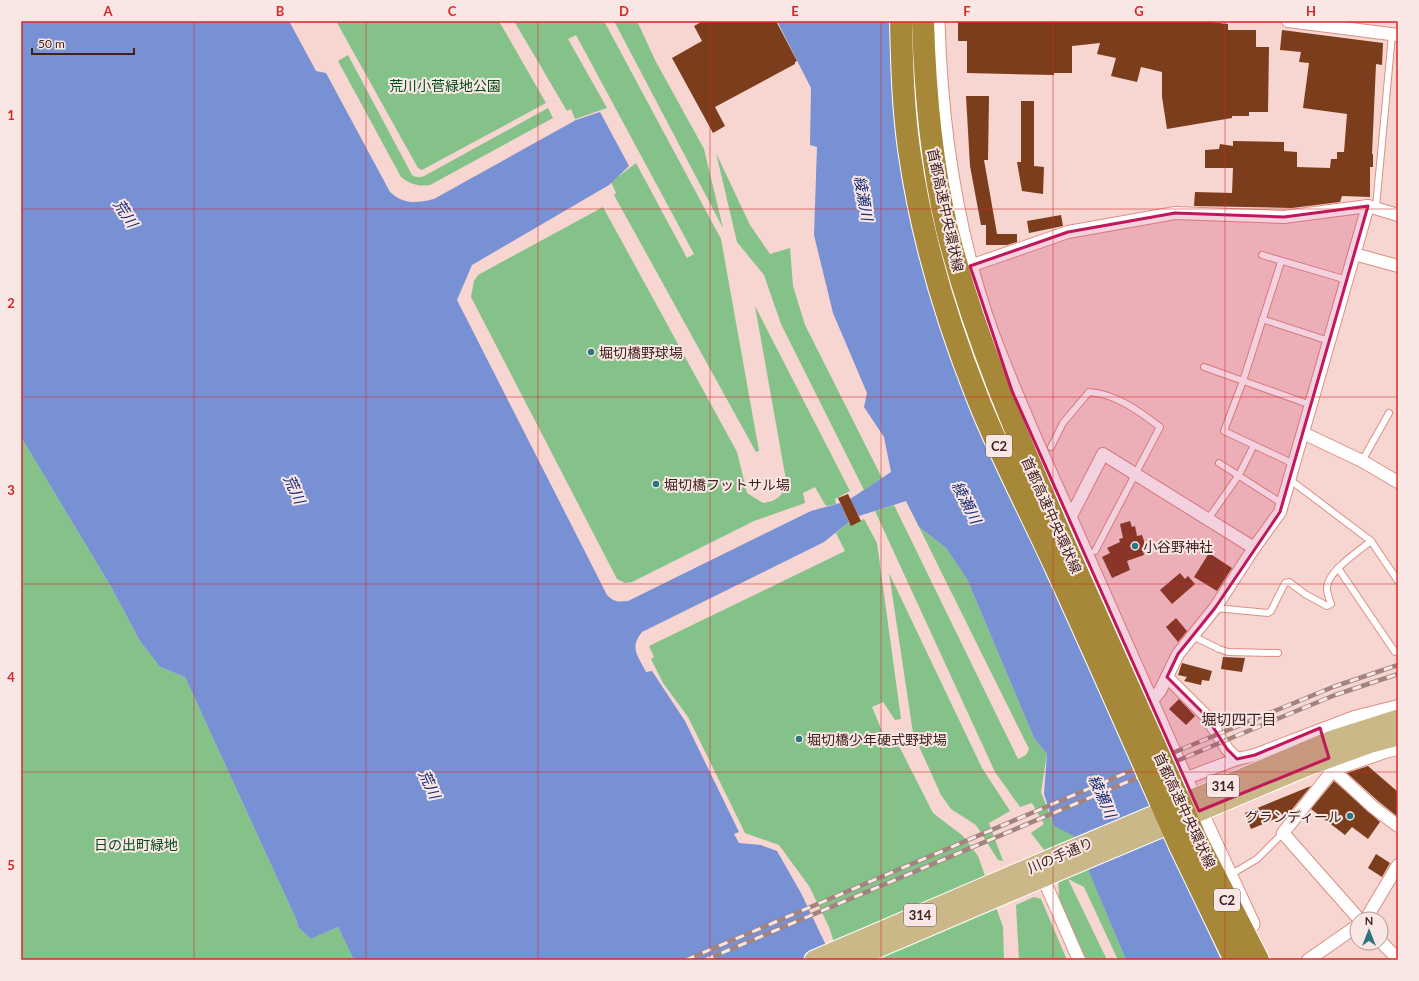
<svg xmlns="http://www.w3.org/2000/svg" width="1419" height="981" viewBox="0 0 1419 981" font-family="Lato,'Noto Sans JP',sans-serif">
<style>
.green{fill:#84c28a}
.water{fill:#7791d4}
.building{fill:#7b3d1b}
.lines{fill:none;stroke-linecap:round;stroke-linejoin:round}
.lane-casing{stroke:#de8f85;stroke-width:8}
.street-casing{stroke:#de8f85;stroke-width:14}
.secondary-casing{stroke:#de8f85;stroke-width:19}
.primary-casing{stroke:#fff;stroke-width:21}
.highway-casing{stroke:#fff;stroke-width:24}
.lane{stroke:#fff;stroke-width:6}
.street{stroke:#fff;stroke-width:12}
.secondary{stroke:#fff;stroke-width:17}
.primary{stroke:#cab888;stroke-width:19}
.highway{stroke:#a78838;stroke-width:22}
.rail-casing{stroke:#a3837e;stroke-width:4.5}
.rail{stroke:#f8e7e4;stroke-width:3;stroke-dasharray:9;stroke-linecap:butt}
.primary-bridge-casing{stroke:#fff;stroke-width:21;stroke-linecap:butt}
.highway-bridge-casing{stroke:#fff;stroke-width:24;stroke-linecap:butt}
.primary-bridge{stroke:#cab888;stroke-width:19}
.highway-bridge{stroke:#a78838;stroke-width:22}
.marked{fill:#c2185b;fill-opacity:0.2;stroke:#c2185b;stroke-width:3;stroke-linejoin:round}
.grid{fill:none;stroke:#d62828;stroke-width:1;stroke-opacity:0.55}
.poi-dot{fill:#2d767f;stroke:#f8e7e4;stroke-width:1.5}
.labels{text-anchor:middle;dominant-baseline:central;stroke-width:4;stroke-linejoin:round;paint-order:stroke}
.shield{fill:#f8e7e4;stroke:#775c59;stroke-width:1}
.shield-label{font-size:13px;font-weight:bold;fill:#40211d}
.park-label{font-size:14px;fill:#004b16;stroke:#f8e7e4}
.street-label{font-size:14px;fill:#40211d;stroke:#f8e7e4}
.poi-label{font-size:14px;fill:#40211d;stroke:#f8e7e4;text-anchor:start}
.water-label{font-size:15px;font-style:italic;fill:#152976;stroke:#f8e7e4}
.neighbourhood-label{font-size:15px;fill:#40211d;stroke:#f8e7e4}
.neatline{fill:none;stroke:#d62828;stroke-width:1.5}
.grid-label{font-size:13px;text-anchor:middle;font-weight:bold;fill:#d62828}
</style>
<rect width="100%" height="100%" fill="#f7d5d0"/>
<g class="green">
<path d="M336,21h163l47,82 -124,67 -4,-2z"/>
<path d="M514,21h90l117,218 38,212 -3,1 -142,-257 2,-2 -5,-11 25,-19 51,95 7,-4 -118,-219 -8,4 39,69 -32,11 -4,-10 -4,2z"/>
<path d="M614,21h23l18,39 49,89 19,79z"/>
<path d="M348,55l64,120c5,3 9,3 14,0l122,-67 5,10 -123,67c-11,2 -20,-1 -29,-8l-63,-116z"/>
<path d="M716,153l34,72 20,29 20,-6 3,38 12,39 77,153 -18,12 -83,-166 -17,-49 -27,-33z"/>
<path d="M603,207l134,245 10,41 16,10c15,-2 21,-8 23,-23l-31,-174 95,185 -15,8 1,5 -10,2 -11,-19 -12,6 2,10 -51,18 -122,61 -7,1 -8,-4 -146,-282 3,-16 4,-6z"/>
<path d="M21,437l89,148 30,56 20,26 25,10 111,242 2,8 13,12 27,-12 16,33h-333z"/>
<path d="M894,505l124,254 8,-4 3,-6 -110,-222 27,21 21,31 67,159 13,16 -6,38 13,34 20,9 52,125h-8l-34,-73 -16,-8 39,81h-26l-22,-60 -1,-32 -27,-35 13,-9 -12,-21 -12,4 -25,-35 -120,-261z"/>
<path d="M864,519l13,24 24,176 -6,1 -12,-18 -11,5 10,24 18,17 33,65 30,23 15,20 25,71 1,33h-164l-11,-33 -20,-41 -30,-41 -34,-12 -57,-116 -25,-34 -12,-24 3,-2 -5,-11 196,-95 -9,-18 13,-11 2,3z"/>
<path d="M889,573l93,195 28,43 -21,12 14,38 -5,-1 -22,-35 -25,-16 -10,-14 -28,-62z"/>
<path d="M1034,897l7,2 26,61h-48l-3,-55z"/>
</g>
<g class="water">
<path d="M21,21h268l27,50 10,2 64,119c14,13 27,11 44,7l142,-79 24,-8 29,54 -20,19 -137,80 -15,35 150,295c7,7 11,7 21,6l183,-90 29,-8 9,19 -25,20 -182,90c-13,16 -4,24 4,40l6,-1 33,50 54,111 -5,2 5,9 22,2 16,6 24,42 32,67h-479l-16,-33 -27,12 -13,-12 -2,-8 -111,-242 -25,-10 -20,-26 -30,-56 -89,-148z"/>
<path d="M777,21h117l16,173 172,451 139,315h-95l-52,-124 -20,-10 -10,-32 3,-40 -13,-16 -67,-159 -21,-31 -27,-21 -13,-26 -47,15 -9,-17 41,-27 -7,-35 -20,-30 3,-14 -34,-80 -19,-78 3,-88 -7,-2 1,-57z"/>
</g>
<g class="building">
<path d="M703,21h73l21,40 -2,1v2l-80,43 10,19 -12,7 -41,-75 30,-17 -8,-15z"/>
<path d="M958,21h244l26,3v6h28v17h13l-1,65h-19v4h-17v2l-65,11 -5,-32v-25l-21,-5 -4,15 -26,-6 5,-18 -19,-4 3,-11 -28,3v27h-18v2l-87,-2v-32h-9z"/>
<path d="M1282,30l101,13 -1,22 -6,-1 -4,90h1v13h-3v30l-28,-1 -2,6 -48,6 -98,-2 1,-14 37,1 1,-25h-28v-18l14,-1 1,-5 13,2v-5l51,1v9l13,1v15l33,1 1,-9h6v-7h7l3,-38 -44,-6 6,-45 -10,-1 2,-10 -21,-2z"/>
<path d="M966,96h23l-1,64h-4l13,74h20v8l-10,3h-21v-20h-5l-11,-59z"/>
<path d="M1021,101h13v65l10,1 -1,27 -21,-3 -5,-29h4z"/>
<path d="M1061,215l2,11 -34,7 -2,-12z"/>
<path d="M848,494l13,27 -10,5 -13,-28z"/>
<path d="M1130,521l2,6 3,-1 2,10 5,-1 5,15 -4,1 1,4 -17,6 3,9 -18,8 -10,-21 8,-4 -3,-5 13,-6 -1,-3 4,-1 -3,-14z"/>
<path d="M1209,553l23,15 -15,23 -23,-14z"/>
<path d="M1180,573l5,6 3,-3 7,8 -23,20 -12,-14z"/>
<path d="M1176,618l11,13 -9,11 -12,-15z"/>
<path d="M1223,657l22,1 -3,14 -21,-3z"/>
<path d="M1182,663l30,8 -3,10 -7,-1 -1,5 -17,-4 3,-4 -9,-2z"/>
<path d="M1179,699l16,17 -9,9 -17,-16z"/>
<path d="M1368,766l30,26v25l-20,-16 -31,-28z"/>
<path d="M1334,781l46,41 -12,17 -16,-12 -7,8 -34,-26z"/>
<path d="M1311,786l-22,27 -38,16 -6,-16z"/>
<path d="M1376,854l14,9 -8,14 -14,-9z"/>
</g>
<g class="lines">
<g class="lane-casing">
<g id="lane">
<path d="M1376,207l16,-172"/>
<path d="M1262,255l85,25"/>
<path d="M1281,262l-38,119 -19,50 70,33"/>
<path d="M1262,319l67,22"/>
<path d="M1204,367l107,38"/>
<path d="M1051,447l12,-24 26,-31c27,2 50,19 71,35l-65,124"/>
<path d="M1362,461l27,-48"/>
<path d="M1219,463l64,41"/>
<path d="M1289,479l82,62 27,40"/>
<path d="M1208,519l31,-44 15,-30"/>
<path d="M1338,568l57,84 3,-1"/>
<path d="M1215,608l53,5 3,-2 14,-28 4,-1 16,12 22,12 4,-2c-1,-4 -4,-10 -4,-15 -1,-17 32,-38 44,-48"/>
<path d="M1193,636l26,13 9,3 50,1"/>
<path d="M1230,875l27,-16 26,-26"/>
</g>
</g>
<g class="street-casing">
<g id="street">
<path d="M1288,21l110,14"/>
<path d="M1354,254l44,12"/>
<path d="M970,266l98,-34 107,-19 109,4 84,-11 30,9"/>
<path d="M1303,433l59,28 36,21"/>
<path d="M1069,520l34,-66 151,94"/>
<path d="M1167,677l39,39 21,33 10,10"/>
<path d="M1151,702l9,-11 18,-37 37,-46 39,-60 26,-36 88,-306"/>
<path d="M1331,764l2,6 40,37 25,19"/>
<path d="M1184,779l53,-20 18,-4 99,-38 44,-11"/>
<path d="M1040,871l39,89"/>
<path d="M1359,919l-76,-86 50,-63 55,-19 10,-2"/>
<path d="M1366,919l32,-54"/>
<path d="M1381,942l17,17"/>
<path d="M1308,960l49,-34"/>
</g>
</g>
<g class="secondary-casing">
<path id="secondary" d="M936,21c3,106 18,212 54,312 14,38 30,75 46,112l148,334 67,145"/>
</g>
<g class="primary-casing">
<g id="primary">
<path d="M814,960l236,-101"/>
<path d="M850,960l206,-88"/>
</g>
</g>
<g class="highway-casing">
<g id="highway">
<path d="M971,341l32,92"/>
<path d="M1196,839l62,121"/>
<path d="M1180,846l55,114"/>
</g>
</g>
<use href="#lane" class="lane"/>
<use href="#street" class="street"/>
<use href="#secondary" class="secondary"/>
<use href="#primary" class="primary"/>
<use href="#highway" class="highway"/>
<g class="rail-casing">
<g id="rail">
<path d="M686,960l496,-211 151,-62 65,-22"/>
<path d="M705,960l531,-224 99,-41 63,-21"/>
</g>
</g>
<use href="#rail" class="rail"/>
<g class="primary-bridge-casing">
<g id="primary-bridge">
<path d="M1050,859l282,-119 66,-21"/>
<path d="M1056,872l252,-106 63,-23 27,-7"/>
</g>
</g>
<g class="highway-bridge-casing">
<g id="highway-bridge">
<path d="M901,21c1,43 2,85 8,128 12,85 37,170 69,250 23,58 52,112 78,169 42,92 83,185 124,278"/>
<path d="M923,21c2,70 8,140 24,208 28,112 75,217 121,323 43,95 86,191 128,287"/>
</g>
</g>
<use href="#primary-bridge" class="primary-bridge"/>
<use href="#highway-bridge" class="highway-bridge"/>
</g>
<path class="marked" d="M1368,206l-88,306 -65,96 -37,46 -11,23 39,39 21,33 10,10 18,-4 65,-27 9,30 -130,53 -187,-420 -42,-125 98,-34 107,-19 109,4z"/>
<path class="grid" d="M194,21v939M366,21v939M538,21v939M710,21v939M881,21v939M1053,21v939M1225,21v939M21,209h1377M21,397h1377M21,584h1377M21,772h1377"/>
<g class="poi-dot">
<circle cx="591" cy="352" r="4"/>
<circle cx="656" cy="484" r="4"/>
<circle cx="1135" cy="546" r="4"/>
<circle cx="799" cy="739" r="4"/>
<circle cx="1350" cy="816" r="4"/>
</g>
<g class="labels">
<g class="shield">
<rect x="986" y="435" width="26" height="22" rx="3"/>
<rect x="1207" y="775" width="32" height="22" rx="3"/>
<rect x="1214" y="889" width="26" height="22" rx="3"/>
<rect x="904" y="904" width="32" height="22" rx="3"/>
</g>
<g class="shield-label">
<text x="999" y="446">C2</text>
<text x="1223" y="786">314</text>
<text x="1227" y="900">C2</text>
<text x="920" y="915">314</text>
</g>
<g class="park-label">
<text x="445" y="85">荒川小菅緑地公園</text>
<text x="136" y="844">日の出町緑地</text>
</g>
<g class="street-label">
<text transform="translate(946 210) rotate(78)">首都高速中央環状線</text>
<text transform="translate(1052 515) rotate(66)">首都高速中央環状線</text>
<text transform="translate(1185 810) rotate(65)">首都高速中央環状線</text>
<text transform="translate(1060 855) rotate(-23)">川の手通り</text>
</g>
<g class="poi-label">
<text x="599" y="352">堀切橋野球場</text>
<text x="664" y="484">堀切橋フットサル場</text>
<text x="1143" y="546">小谷野神社</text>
<text x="807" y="739">堀切橋少年硬式野球場</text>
<text x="1342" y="816" text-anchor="end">グランディール</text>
</g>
<g class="water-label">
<text transform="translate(864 198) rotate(80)">綾瀬川</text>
<text transform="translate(126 213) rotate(57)">荒川</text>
<text transform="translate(295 489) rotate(65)">荒川</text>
<text transform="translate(967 502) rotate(63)">綾瀬川</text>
<text transform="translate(430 784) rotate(65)">荒川</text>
<text transform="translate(1103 796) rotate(66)">綾瀬川</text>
</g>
<g class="neighbourhood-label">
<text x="1239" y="719">堀切四丁目</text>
</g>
</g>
<rect width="1419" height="981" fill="none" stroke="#f8e7e4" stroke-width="44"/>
<g transform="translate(1369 931)"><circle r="19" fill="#f8e7e4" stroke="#ae9894"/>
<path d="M0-3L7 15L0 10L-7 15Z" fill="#2d767f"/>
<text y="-6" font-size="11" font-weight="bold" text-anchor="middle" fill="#40211d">N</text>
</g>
<path d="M32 48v6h102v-6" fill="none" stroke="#40211d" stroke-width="2"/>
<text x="38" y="48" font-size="12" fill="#40211d" stroke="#f8e7e4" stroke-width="3" paint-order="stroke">50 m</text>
<rect x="22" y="22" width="1375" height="937" class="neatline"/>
<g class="grid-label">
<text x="108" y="16">A</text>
<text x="280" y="16">B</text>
<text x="452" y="16">C</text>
<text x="624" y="16">D</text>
<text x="795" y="16">E</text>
<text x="967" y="16">F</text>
<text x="1139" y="16">G</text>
<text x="1311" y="16">H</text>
<text x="11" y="120">1</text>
<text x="11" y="308">2</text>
<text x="11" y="495">3</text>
<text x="11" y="682">4</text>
<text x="11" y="870">5</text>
</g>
</svg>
